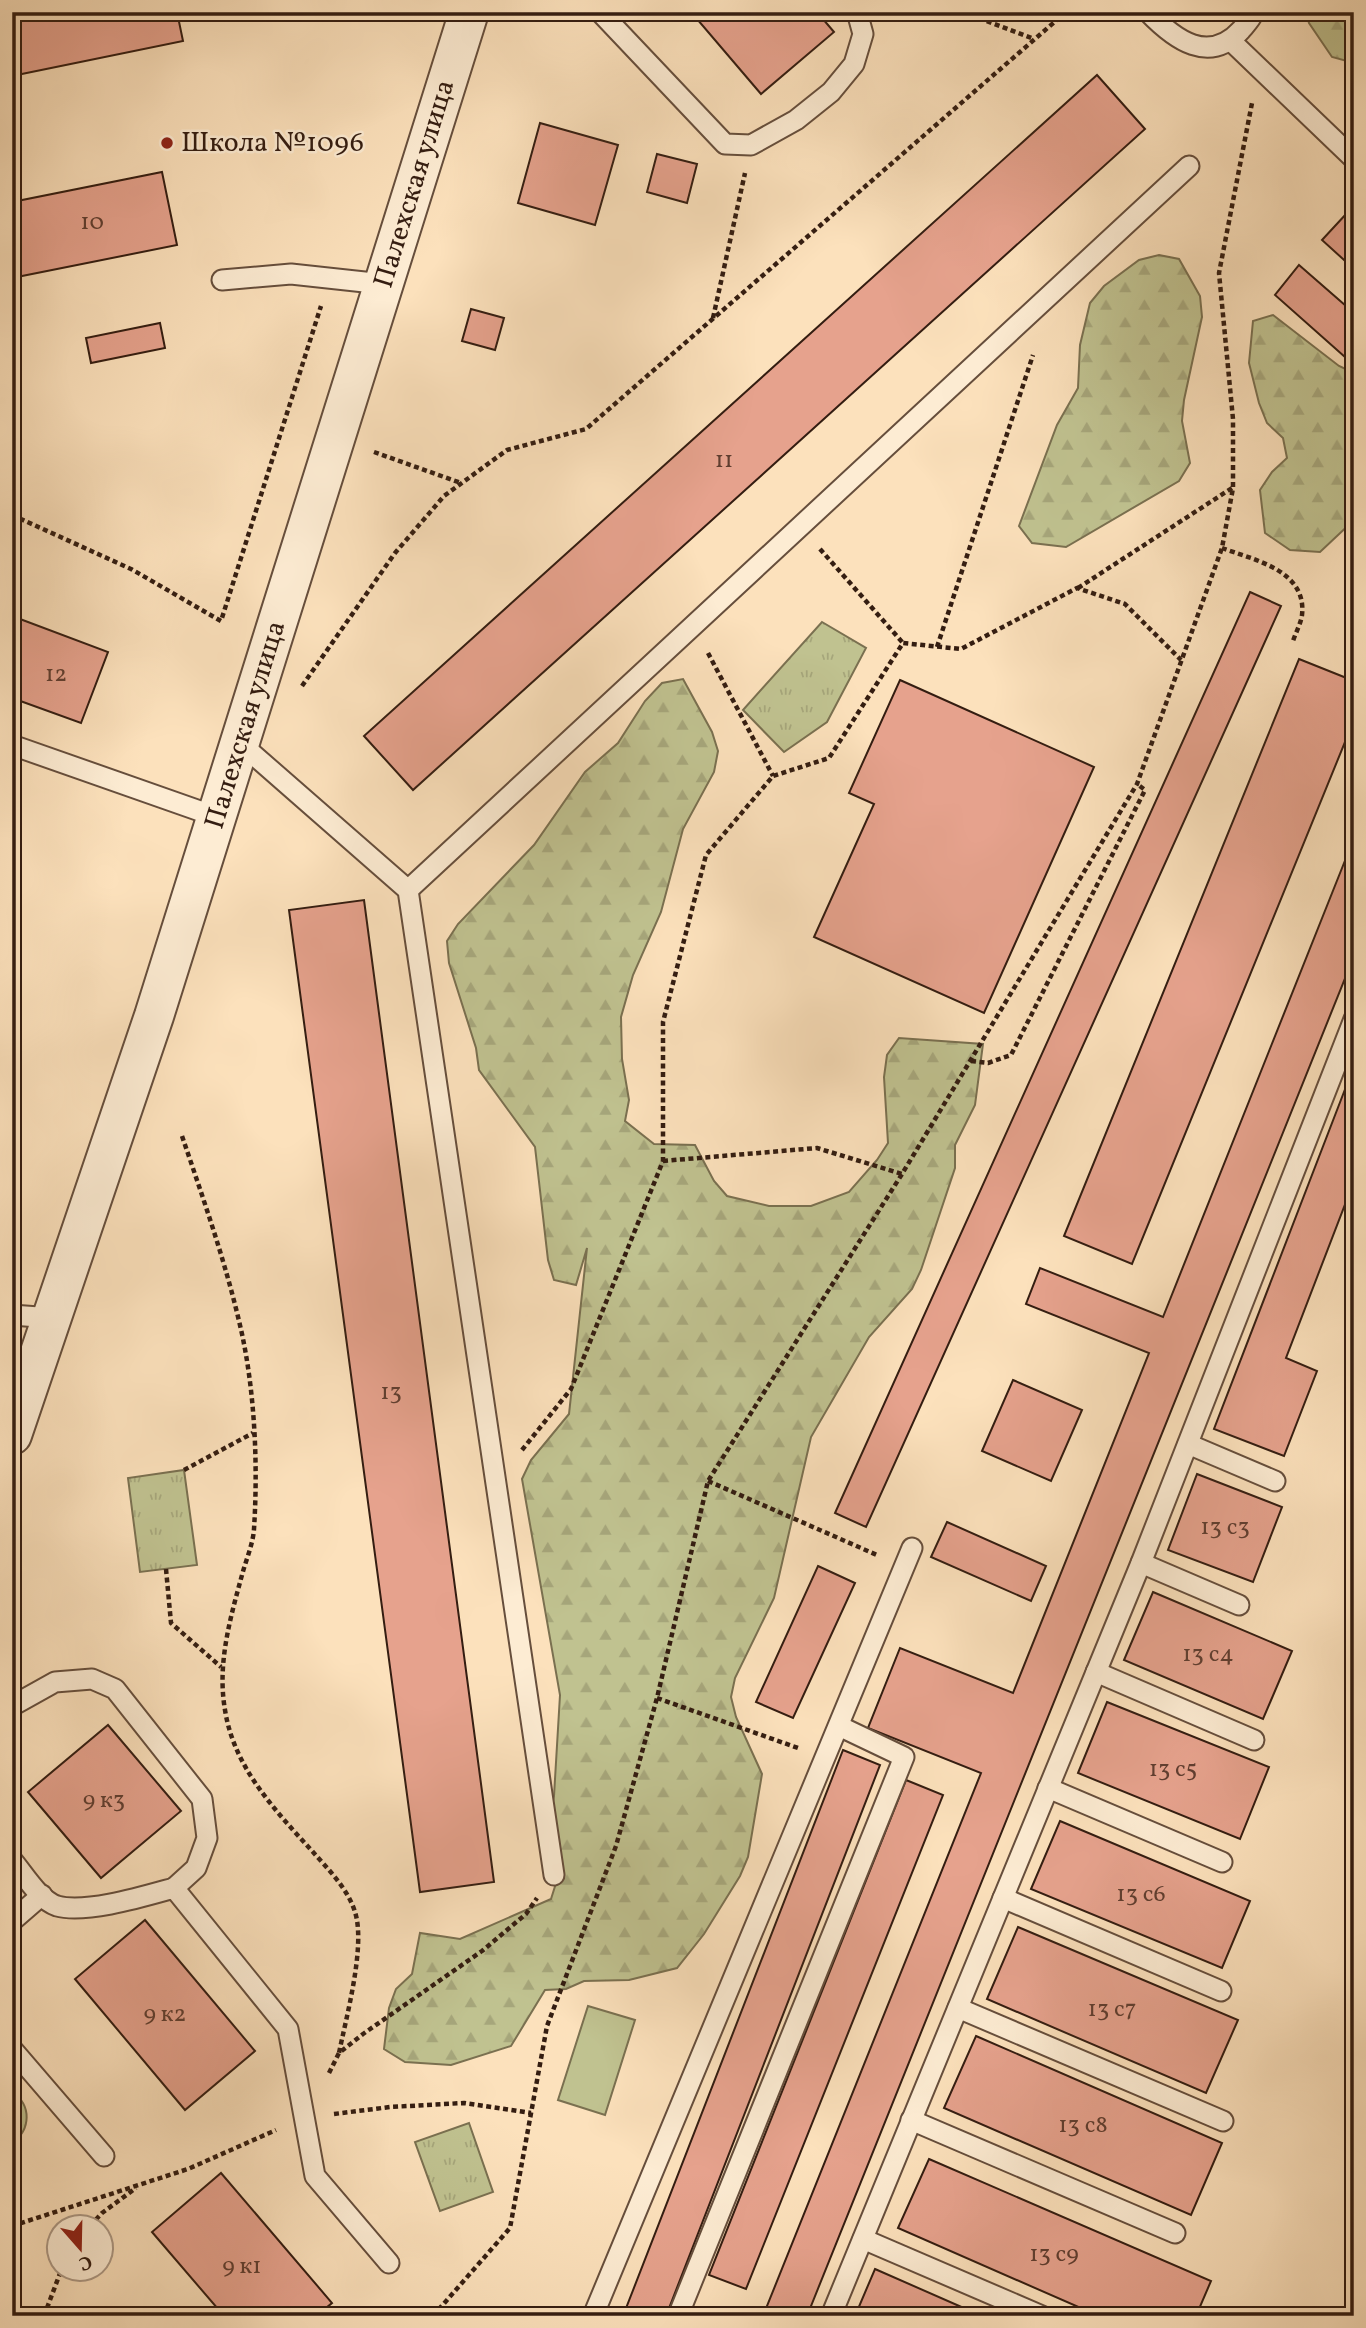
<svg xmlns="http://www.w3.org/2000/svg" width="1366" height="2328" viewBox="0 0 1366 2328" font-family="Vollkorn,serif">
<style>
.grass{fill:#c0c290;stroke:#7a7050;stroke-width:2}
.forest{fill:url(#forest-firs);stroke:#7a7050;stroke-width:2}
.park{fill:url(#park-tufts);stroke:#7a7050;stroke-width:2}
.building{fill:#e6a28d;stroke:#341d11;stroke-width:2}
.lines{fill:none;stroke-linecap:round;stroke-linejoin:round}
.lane-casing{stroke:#664e3c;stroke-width:23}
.street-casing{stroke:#664e3c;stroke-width:42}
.path{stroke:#341d11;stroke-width:4.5;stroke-dasharray:5 3.5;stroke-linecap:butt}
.lane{stroke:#fdecd3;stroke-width:19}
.street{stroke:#fdecd3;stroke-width:38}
.poi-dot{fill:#8f2418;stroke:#fdecd3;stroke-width:2.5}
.labels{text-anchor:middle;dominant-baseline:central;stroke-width:5;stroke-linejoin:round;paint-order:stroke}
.number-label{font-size:24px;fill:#603e30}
.poi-label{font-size:28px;fill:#341d11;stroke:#fdecd3;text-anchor:start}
.street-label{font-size:28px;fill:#341d11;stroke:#fdecd3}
</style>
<defs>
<pattern id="forest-firs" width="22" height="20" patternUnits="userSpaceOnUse" patternTransform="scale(1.75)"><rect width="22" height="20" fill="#c0c290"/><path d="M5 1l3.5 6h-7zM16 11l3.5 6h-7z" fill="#a6a67b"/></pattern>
<pattern id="park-tufts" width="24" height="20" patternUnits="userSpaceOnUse" patternTransform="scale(1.75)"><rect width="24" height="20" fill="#c0c290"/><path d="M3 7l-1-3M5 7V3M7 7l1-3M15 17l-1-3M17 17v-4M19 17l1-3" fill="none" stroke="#a6a67b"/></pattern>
</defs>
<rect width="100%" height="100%" fill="#fce1bc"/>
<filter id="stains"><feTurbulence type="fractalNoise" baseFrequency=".00286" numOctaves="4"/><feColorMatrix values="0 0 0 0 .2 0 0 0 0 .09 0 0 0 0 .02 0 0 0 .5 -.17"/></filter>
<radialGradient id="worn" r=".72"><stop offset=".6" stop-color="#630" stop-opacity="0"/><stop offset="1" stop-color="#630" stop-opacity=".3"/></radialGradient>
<path class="grass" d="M588,2006l47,14 -30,95 -47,-15z"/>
<g class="forest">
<path d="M1306,12h48v51l-22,-6 -23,-34z"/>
<path d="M1159,255l20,4 21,37 2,21 -18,83 -2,21 8,42 -11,18 -113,66 -34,-4 -13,-17 38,-101 21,-37 2,-43 10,-42 14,-17 35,-26z"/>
<path d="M1273,315l66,51 15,7v147l-34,32 -30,-2 -25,-17 -5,-43 12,-18 15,-14 -4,-20 -16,-15 -8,-20 -10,-40 4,-42z"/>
<path d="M683,679l29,53 6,19 -4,21 -31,57 -22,83 -28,63 -12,42 1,42 7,41 -4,21 29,23 41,1 19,36 13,15 42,10h42l38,-14 28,-32 11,-17 -4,-66 3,-22 12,-17 84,6 -8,61 -20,40v23l-34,102 -9,19 -43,48 -58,100 -37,161 -39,80 -4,19 5,20 26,57 -14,83 -8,19 -36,58 -27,34 -48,12 -45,1 -18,8 -21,1 -34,56 -60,19 -46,-3 -21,-13 5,-41 7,-19 16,-15 8,-41 40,6 91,-40 6,-19 -11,-43 8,-41 6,-101 -38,-216 9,-19 38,-46 18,-166 -11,37 -22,-5 -6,-20 -13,-113 -56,-77 -3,-22 -27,-85 -2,-22 11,-17 76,-79 51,-73 33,-29 27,-42 17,-18z"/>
</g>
<g class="park">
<path d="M822,622l44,26 -39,74 -43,30 -41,-42z"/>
<path d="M184,1470l13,95 -57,7 -12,-94z"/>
<path d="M12,2092c20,13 19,38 0,51z"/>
<path d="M469,2123l24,69 -53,19 -25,-69z"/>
</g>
<g class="building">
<path d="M12,12h165l6,29 -171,35z"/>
<path d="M691,12h126l17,20 -73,62z"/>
<path d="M1097,75l48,54 -732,661 -49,-54z"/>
<path d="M540,123l78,22 -23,80 -77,-22z"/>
<path d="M657,154l40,10 -10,39 -40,-11z"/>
<path d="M162,172l15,73 -165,33v-100l5,23z"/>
<path d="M1347,213l7,7v49l-32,-29z"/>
<path d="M1299,265l55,48v52l-79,-70z"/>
<path d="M471,309l33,9 -9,32 -33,-9z"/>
<path d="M160,323l5,25 -74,15 -5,-25z"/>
<path d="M1250,592l31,14 -415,921 -31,-14z"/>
<path d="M12,616l96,36 -27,71 -69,-25z"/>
<path d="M1299,659l55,22v39l-222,544 -68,-28z"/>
<path d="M900,680l194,87 -110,246 -170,-76 60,-133 -25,-11z"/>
<path d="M1354,838v118l-547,1360h-44l218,-543 -113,-45 32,-80 113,45 136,-340 -123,-49 14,-36 123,49z"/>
<path d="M364,900l130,982 -74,10 -131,-982z"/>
<path d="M1354,1066v115l-68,177 31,13 -33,85 -70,-27z"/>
<path d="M1013,1380l69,30 -31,71 -69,-30z"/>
<path d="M1197,1474l85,33 -29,75 -85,-32z"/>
<path d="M947,1522l99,44 -15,35 -100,-44z"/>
<path d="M818,1566l37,17 -62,135 -37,-16z"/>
<path d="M1153,1592l139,59 -29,68 -139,-59z"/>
<path d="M1107,1702l162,65 -29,72 -162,-66z"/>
<path d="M108,1725l73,86 -80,67 -73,-86z"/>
<path d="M843,1750l37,15 -214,551h-43z"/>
<path d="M906,1780l37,15 -197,494 -37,-14z"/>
<path d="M1060,1821l190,80 -28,67 -191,-79z"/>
<path d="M145,1920l110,131 -70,59 -110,-131z"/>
<path d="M1018,1927l220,93 -32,73 -219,-94z"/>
<path d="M976,2036l246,107 -31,72 -247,-107z"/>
<path d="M929,2159l282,122 -15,35h-97l-201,-88z"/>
<path d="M221,2173l111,130 -16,13h-92l-72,-84z"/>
<path d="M875,2269l107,47h-127z"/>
</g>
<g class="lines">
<g class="lane-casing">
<g id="lane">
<path d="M600,12l125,132 26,1 45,-25 35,-28 23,-28 9,-30 -6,-22"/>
<path d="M1148,12c27,28 61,53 93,18 5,-6 10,-11 13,-18"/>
<path d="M1231,41l123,118"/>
<path d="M222,280l69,-6 92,10"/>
<path d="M240,743l168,147 146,985"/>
<path d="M12,745l205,72"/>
<path d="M408,890l781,-724"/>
<path d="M12,1315l40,3"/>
<path d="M1188,1444l87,37"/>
<path d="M1141,1563l98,42"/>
<path d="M1096,1672l158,68"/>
<path d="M12,1706l43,-24 37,-3 23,10 87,110 5,39 -11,30 -22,20"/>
<path d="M1048,1788l174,74"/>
<path d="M12,1860c12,14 27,40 45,46 29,8 88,-10 117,-18l114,141 27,147 74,87"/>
<path d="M1003,1898l218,93"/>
<path d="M12,1921l30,-26"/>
<path d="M958,2008l265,113"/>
<path d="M12,2049l92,107"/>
<path d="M911,2120l264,113"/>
<path d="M863,2239l179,77"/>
<path d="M593,2316l319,-768"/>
<path d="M678,2316l226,-559 -65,-31"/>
<path d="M831,2316l310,-753 213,-544"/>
</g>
</g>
<g class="street-casing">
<path id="street" d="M12,1435l142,-419 315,-1004"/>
</g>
<g class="path">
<path d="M414,12l12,5"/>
<path d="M963,12l71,27"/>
<path d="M713,318l32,-145"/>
<path d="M374,452l87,31"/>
<path d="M12,515l119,54 90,52 100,-315"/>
<path d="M1222,548c32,12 85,22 80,67 -1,8 -6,17 -9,26"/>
<path d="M820,549l83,94"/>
<path d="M1078,588l154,-100"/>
<path d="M937,647l96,-292"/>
<path d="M708,653l65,123"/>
<path d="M302,686l93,-133 49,-57 63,-46 79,-21 480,-417"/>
<path d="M971,1061l17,2 23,-8 134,-265 -8,-6"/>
<path d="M182,1136c22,65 45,130 60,198 13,61 16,132 12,195 -1,15 -8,31 -12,46 -12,44 -25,89 -17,135 9,58 50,100 88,142 15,17 35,37 42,60 11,34 -9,106 -16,141"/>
<path d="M663,1161l154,-13 85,26"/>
<path d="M522,1450l49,-61 92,-228v-139l43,-167 67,-79 56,-18 74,-115 58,6 116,-61 48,16 56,56"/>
<path d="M184,1470l69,-37"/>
<path d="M708,1481l169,74"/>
<path d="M166,1569l5,54 50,44"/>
<path d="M657,1698l141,50"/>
<path d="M329,2073l10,-20 24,-19 119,-83 44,-37 11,-16"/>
<path d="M334,2114l56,-7 74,-4 67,10"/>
<path d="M12,2226l176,-57 88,-39"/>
<path d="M90,2226l12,-13 34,-25"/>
<path d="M44,2316l18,-48"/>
<path d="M433,2316l77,-88 37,-202 69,-180 41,-148 51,-217 194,-307 235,-390 85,-236 11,-60v-69l-14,-146 33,-170"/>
</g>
<use href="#lane" class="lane"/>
<use href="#street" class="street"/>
</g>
<circle class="poi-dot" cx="167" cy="143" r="7"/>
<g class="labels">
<g class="number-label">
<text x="92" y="223">10</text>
<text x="724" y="461">11</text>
<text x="56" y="675">12</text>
<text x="391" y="1393">13</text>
<text x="1225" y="1528">13 с3</text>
<text x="1208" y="1655">13 с4</text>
<text x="1173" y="1770">13 с5</text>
<text x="104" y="1801">9 к3</text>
<text x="1141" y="1895">13 с6</text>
<text x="1112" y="2010">13 с7</text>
<text x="165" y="2015">9 к2</text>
<text x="1083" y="2126">13 с8</text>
<text x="1054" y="2255">13 с9</text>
<text x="242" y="2267">9 к1</text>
</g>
<g class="poi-label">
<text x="181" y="143">Школа №1096</text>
</g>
<g class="street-label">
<text transform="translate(415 184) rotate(-73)">Палехская улица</text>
<text transform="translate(246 725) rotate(-73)">Палехская улица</text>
</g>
</g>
<rect width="1366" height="2328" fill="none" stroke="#fce1bc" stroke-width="42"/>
<rect x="14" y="14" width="1338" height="2300" fill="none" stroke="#341d11" stroke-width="3.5"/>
<rect x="21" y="21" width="1324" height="2286" fill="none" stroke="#341d11" stroke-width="2"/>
<g transform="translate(80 2248) rotate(160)"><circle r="33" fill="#fdecd3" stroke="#ad9985" stroke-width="2"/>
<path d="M0-5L12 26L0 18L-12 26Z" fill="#8f2418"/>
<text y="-10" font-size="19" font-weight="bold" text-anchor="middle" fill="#341d11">С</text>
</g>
<rect width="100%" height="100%" filter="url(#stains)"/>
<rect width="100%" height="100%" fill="url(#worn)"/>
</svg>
